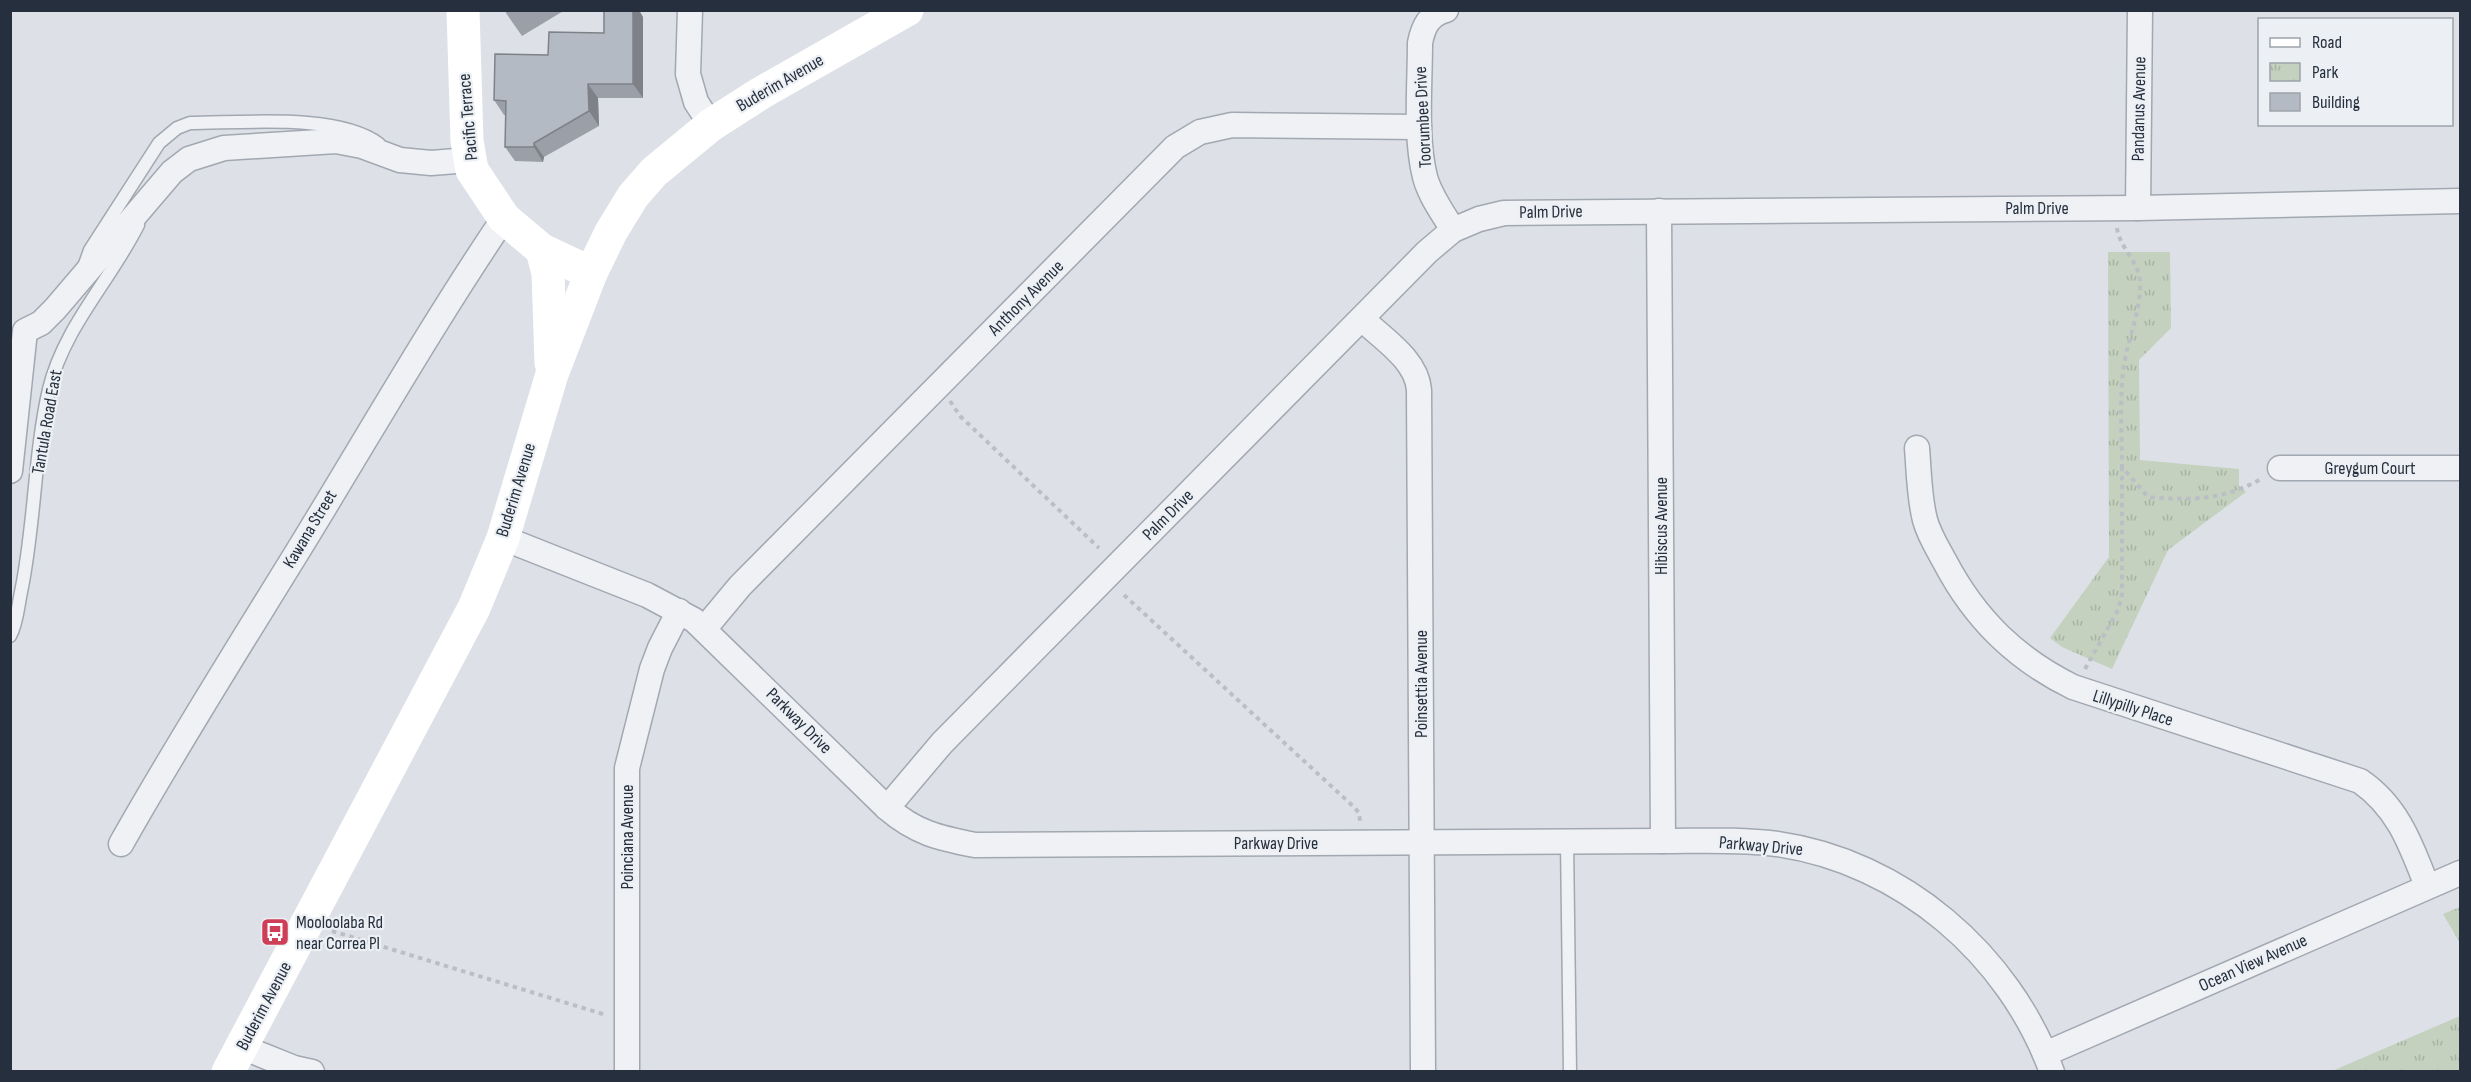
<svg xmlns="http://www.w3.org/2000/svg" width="2471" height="1082" viewBox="0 0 2471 1082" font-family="'Sofia Sans Condensed',sans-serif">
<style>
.park{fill:url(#park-tufts)}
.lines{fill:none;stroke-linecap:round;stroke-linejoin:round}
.lane-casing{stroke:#a2a8b1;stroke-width:15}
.street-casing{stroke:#a2a8b1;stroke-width:27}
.path{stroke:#bbbfc5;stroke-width:4;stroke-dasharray:4.5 4.5;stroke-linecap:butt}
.lane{stroke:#eff1f5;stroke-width:12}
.street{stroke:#eff1f5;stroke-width:24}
.secondary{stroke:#fff;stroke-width:33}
.wall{fill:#9ba0a8}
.shaded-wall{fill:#7e8288}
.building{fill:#b4bac3;stroke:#7e8288;stroke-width:1.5}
.labels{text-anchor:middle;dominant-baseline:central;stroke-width:4.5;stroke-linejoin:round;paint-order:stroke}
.street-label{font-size:18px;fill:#262f3d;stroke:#ecf0f4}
.poi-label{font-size:18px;fill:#262f3d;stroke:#ecf0f4;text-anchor:start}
</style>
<defs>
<pattern id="park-tufts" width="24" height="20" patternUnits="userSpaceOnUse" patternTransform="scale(1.5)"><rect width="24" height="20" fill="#c3d1be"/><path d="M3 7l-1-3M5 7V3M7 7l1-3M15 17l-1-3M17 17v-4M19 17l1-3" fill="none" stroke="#a7b4a4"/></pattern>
</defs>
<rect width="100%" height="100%" fill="#dde1e7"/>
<g class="park">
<path d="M2108,252h62l1,76 -32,32 1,100 99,9v17l7,6 -78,58 -56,119 -50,-22 -12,-9 59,-81z"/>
<path d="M2460,907v36l-17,-29z"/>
<path d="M2460,1016v55h-128z"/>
</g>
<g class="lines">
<g class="lane-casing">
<g id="lane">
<path d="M85,264l5,-14 69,-107 18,-15 13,-5c51,0 148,-10 189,21"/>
<path d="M10,636c7,-12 8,-30 11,-44 14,-67 13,-137 28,-203 15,-62 61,-108 89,-164"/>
<path d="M1567,841l3,231"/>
</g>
</g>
<g class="street-casing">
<g id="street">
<path d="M690,10l-2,64 8,28 15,23"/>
<path d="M1446,10c-17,4 -23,17 -26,33 0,41 -5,95 5,134 5,19 18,36 28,53"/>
<path d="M2138,208l2,-198"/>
<path d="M1659,211l4,630"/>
<path d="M1362,319c21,20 55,41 57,71l4,682"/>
<path d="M1917,448c2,24 2,49 8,72 4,15 13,29 20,42 30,57 71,97 128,125l287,94c38,26 51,64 67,105"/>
<path d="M2280,468h180"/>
<path d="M10,471l15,-140 16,-8 14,-14 117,-137 17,-13 35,-11 112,-7 26,5 38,14 31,3 38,-3"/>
<path d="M503,538l144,57 47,25 193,188c29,25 52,30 88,37l688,-4c37,0 77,-2 114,3 125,18 232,110 275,228"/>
<path d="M705,628l35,-42 435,-439 25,-15 32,-7 187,2"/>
<path d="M887,808l55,-65 485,-491 26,-22 26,-11 25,-6 634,-5 322,-7"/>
<path d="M121,844c58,-103 121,-202 183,-303 66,-108 129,-218 200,-323"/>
<path d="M242,1047l52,21 18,4"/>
<path d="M2045,1054l415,-181"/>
<path d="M627,1072v-304l25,-99 8,-21 19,-37"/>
</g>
</g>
<g class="path">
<path d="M2117,228c2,19 23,35 23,55 1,28 -12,55 -16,82 -5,33 -2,69 -2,102l26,30c41,4 76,3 113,-18"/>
<path d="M950,401l10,15 139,132"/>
<path d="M1124,595l231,213 4,5 1,8"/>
<path d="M2085,669l33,-59 4,-15v-128"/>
<path d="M332,931l274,84"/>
</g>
<use href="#lane" class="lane"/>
<use href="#street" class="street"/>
<g class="secondary">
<path d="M463,10l4,131 5,29 32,48 38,32 49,23"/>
<path d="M542,250l6,23 3,90"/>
<path d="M228,1072l246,-464 29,-70 49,-164 39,-101 20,-41 22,-36 21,-24 57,-47 50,-32 146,-83"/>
</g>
</g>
<g class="wall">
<path d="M506,10h59l-43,26 -16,-23z"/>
<path d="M643,17v81h-45l1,28 -55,31 -1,5 -28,-1 -10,-14v-32h-1l-10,-15 110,-67z"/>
</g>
<g class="shaded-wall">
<path d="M633,10h6l4,7v81l-10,-14z"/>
<path d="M588,84l10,14 1,28 -10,-15z"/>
<path d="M534,143l10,14 -1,5 -9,-15z"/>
</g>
<path class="building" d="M604,10h29v74h-45l1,27 -55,32v4h-29l1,-46 -12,-1 1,-46 53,1 1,-23 55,1z"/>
<defs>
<g id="bus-square" transform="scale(1.5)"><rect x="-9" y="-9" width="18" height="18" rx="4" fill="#ce3f57" stroke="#ecf0f4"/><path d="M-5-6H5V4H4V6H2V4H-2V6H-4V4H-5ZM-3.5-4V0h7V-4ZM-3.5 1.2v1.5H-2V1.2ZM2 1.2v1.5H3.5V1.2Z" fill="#fff"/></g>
</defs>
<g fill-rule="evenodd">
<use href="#bus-square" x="275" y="932"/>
</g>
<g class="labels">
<g class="street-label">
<text transform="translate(780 83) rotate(-30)">Buderim Avenue</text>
<text transform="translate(2139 109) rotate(-89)">Pandanus Avenue</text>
<text transform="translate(468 117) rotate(-95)">Pacific Terrace</text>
<text transform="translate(1423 117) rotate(-93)">Toorumbee Drive</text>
<text x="2037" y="208">Palm Drive</text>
<text transform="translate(1551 212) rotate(-1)">Palm Drive</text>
<text transform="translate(1026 298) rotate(-45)">Anthony Avenue</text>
<text transform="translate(47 422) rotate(-80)">Tantula Road East</text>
<text x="2370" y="468">Greygum Court</text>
<text transform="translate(516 490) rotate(-73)">Buderim Avenue</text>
<text transform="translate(1168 515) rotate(-45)">Palm Drive</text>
<text transform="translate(1661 526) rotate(-90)">Hibiscus Avenue</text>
<text transform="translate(310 529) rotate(-59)">Kawana Street</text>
<text transform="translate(1421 684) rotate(-90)">Poinsettia Avenue</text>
<text transform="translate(2133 708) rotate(18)">Lillypilly Place</text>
<text transform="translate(799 721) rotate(45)">Parkway Drive</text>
<text transform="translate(627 837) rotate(-90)">Poinciana Avenue</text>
<text x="1276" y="843">Parkway Drive</text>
<text transform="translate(1761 846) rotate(5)">Parkway Drive</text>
<text transform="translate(2253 963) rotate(-24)">Ocean View Avenue</text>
<text transform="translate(264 1006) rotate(-62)">Buderim Avenue</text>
</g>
<g class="poi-label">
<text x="296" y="922">Mooloolaba Rd<tspan x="296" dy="21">near Correa Pl</tspan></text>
</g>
</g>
<rect width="2471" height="1082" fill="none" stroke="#262f3d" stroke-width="24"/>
<rect x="2258" y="18" width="195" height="108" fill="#ecf0f4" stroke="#9da3ab" stroke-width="1.5"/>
<rect x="2270" y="38" width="30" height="9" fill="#ffffff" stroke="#9da3ab" stroke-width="1.5"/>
<text x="2312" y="48" font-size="18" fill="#262f3d">Road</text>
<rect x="2270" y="63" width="30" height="18" fill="url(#park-tufts)" stroke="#9da3ab" stroke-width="1.5"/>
<text x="2312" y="78" font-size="18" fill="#262f3d">Park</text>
<rect x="2270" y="93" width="30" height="18" fill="#b4bac3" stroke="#9da3ab" stroke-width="1.5"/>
<text x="2312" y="108" font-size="18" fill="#262f3d">Building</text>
</svg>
